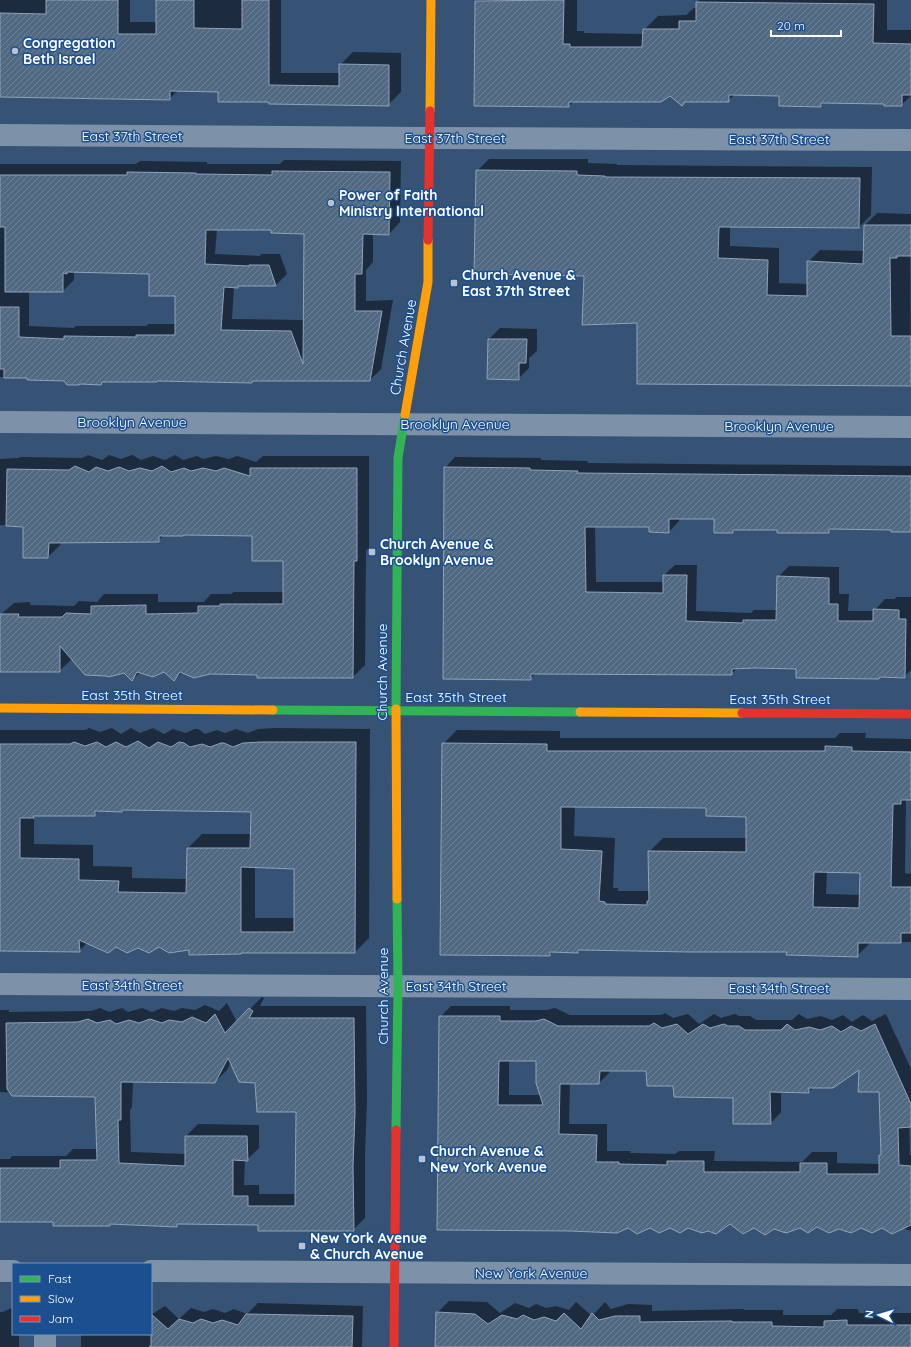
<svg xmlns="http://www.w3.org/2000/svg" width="911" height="1347" viewBox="0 0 911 1347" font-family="Quicksand,sans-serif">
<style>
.shadow{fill:#0007;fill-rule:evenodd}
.building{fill:url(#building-hatch);stroke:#92a2b6;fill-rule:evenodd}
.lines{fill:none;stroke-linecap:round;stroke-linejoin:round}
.street{stroke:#7d92a8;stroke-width:22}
.fast{stroke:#30b455;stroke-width:9}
.slow{stroke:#ff9f0a;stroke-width:9}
.jam{stroke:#e5322d;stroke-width:9}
.poi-dot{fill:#b9c2ce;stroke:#1b4f8f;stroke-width:1.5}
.labels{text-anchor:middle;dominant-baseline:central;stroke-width:3;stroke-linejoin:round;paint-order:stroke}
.poi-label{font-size:14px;font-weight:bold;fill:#fff;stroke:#1b4f8f;text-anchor:start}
.street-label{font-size:14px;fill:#fff;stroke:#1b4f8f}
</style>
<defs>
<pattern id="building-hatch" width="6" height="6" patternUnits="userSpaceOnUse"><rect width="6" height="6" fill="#526984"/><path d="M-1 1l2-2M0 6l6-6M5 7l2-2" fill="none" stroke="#6c8096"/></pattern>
</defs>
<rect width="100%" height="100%" fill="#365274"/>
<g class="shadow">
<path d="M0,0h130v22h27v-22h124v73h59v-8l13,-13 48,1v39l-13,13 -119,-4 -50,-10 -41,-1 -9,9 -169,-2z"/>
<path d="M477,0h100v31h7v2l60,1v-4l14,-14 28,-1 8,-7h3v-6l3,-2h187v30h24v66l-10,9 -16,-2 -61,-1 -3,4 -41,-11 -45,-1 -7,7 -58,-7 -96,7 -5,5 -94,-1z"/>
<path d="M489,159h99v4l29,1v1l255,2 -1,48 -12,12 -129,-1v20l49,2v35l29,1v-22l12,-12 44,1 1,-26 12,-12 34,1v41h-1l1,130 -273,-63 -53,-47 -108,-104z"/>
<path d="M284,160l117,1 -1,61 -11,12h-16v28l-7,8v31l27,-1 -12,69 -11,11h-213l-54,1 -3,3 -72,-7h-28v-213h136l4,-3 67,1v2h73zM217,229h55l33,4 -1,87 -72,-1 2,-32h3l3,-2h36l11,-11 -7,-20h-19l-1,2 -45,-2zM74,271l76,2 26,22v29h-28l-1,2h-71l-2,2 -45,-2v-35h34l11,-11z"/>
<path d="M500,328l37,1v22l-8,7v10l-11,11 -29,-40z"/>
<path d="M88,455l14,5 7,-5 12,4 11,-4 9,5 12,-4 12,4 10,-5 8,5 14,-4 6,3 13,-3 13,3 8,-3 19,6 7,-6h106v92l-3,3 -1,114 -12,12 -170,-5 -9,8 -9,-9 -24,1 -9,8 -7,-8 -53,-13 -13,12h-59v-56l14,-12 16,-1v3l44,1 5,-5 18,1 7,-8h54v8h46l7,-8h20l3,-2h50v-32l-31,-25h-89l-6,6h-98v4l-12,12 -24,-31 -24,-1v-66l19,-1 1,-1 62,1z"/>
<path d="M455,457l86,1v2l47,1 -1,2 324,3v65l-19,-2 -60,-1 -4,4 -92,-3 -3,3 -18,-14h-36v3l-10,11 -19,-6h-55l1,56h68v-7l11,-10h22l-1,46 55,2 3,-3h23l1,-33 11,-11 50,1v27h10l-1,17h26l11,-12h9l3,-2h14v73l-7,7 -106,-9h-60l-7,6h-196l-5,5 -85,-211z"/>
<path d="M89,728l11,4 12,-4 9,6 10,-6 9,5 13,-5 11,6 9,-5 13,4 8,-4h4l7,5 12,-4 8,3 11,-4 12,4 10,-4 17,-1 95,1 -1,209 -14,14 -165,-3 -31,-3 -21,1 -51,-4 -8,8 -79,-1v-220h85zM123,809l129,2 -1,23h-49l-14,14 -1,31 -55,-1v-11l-39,-1v-21l-59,-1v-28l60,-1 5,-5 23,1zM255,867l40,1v50h-40z"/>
<path d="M457,730l103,1v7h275l5,-5h26l-1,5 46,1v59h-5l-1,75 6,1v68h-40l-14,14 -69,-5 -207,-2 -3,3 -25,-1 -3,4 -107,-211zM575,806l132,1 40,9v22h-84l-14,14 1,39h-32v-3h-5l2,-50 -41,-2zM827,871l34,1 -1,23 -34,-1z"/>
<path d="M262,997l2,1 -4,8h106l1,93 -2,55v64l-12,12 -94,-6 -80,-1 -3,3 -64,-3 -2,2h-56v-4h-54v-62h10l2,-3h54l7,-7h25l-2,-53 -96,-4v-82h9v2l82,-1 9,-3 9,4 13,-4 6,4 14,-4 10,4 10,-4 12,3 8,-3 13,2 10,-5 14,6 8,-8 10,19zM231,1062l66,49 -1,83h-37v-9h-15l1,-25h2l12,-12v-23l-61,-1 -12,12v18l-55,-2 -1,-42 2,-3 1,-26 82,1 12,-12z"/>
<path d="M451,1006h59v4h37l8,-2 15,7h91l4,-2 8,5 15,-4 11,10 15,-10 7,4 14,-4 4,2h11l6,4h36l7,-6 8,5 14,-3 11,4 11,-5 9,7 11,-7 9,6 14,-7 25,55v-37v94h-2l1,29h1v76l-8,-3 -21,-1 -43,1 -22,-2 -43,2 -20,-1 -24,-4 -22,7 -21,-3h-59l-58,3 -130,-213zM509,1060h28l4,35h-32zM860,1068l20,23 2,62 -2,2v9l-43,-1v-11h-25l-10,10 -88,-1 1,-10h-36l-4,3 -45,-1v-2h-23v-27h-38l1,-41h29l11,-11v-2h37l27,15 60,12 37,26 10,-11v-20h28l5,-5z"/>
<path d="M449,1301l38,1 13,11 15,-10 14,5 7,-4 10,4 10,-2 13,4 7,-8 16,14 13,-14 6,7 17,-5 24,1v6l92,-2v1h39v5h48l6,-6h21l1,4h52v34h-475l1,-34z"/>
<path d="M258,1303l105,3 -1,41h-281v-13h70v-21l1,1 13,-8 14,13 12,-11 13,4 9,-3 12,4 9,-4 13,5z"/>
<path d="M13,1307v27h6v13h-19v-35h3z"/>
</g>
<g class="building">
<path d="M46,0h72v34h38v-34h38v28l48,1v-29h27v85l70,1v-22l50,1v41l-120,-2 -1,-2h-50v-10l-48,-1v9l-170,-3v-84l46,1z"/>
<path d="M564,0l-1,44h7v3h72l1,-18h36v-8h17v-19l178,2 -1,39 38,1v51h-9v11h-18v-2l-63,-1v4l-42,-1v-10l-50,-1v7h-44l-3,4 -12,-10 -9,6h-92v5l-95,-1 1,-105z"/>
<path d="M476,170l101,1v4l28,1v1l255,1 -1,50 -140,-1 -1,31 50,2 -1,35 40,1v-35l56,3 1,-39h47v31h-14v2h-7l1,78h20v50l-274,-2v-61l-55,2 2,-49 -110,-2z"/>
<path d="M272,171l118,1 -1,63 -26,-1 -1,40h-7v37h27l-12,70h-118v2l-95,-2v1h-55l-1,3 -21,-1 -1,1h-12l-3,-4 -37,-1v-2h-23v-9h-4v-62h19v30l45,2v-3l72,1v-2h39v-39h-26v-22l-82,-2v2l-4,-1v19h-58v-65h-5v-52h127v-3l69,1v1l76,1zM206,230h65v3l33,1 -1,130 -12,-33 -70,-1 3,-43 14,1v-2h38l-7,-21h-20v1l-44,-2z"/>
<path d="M488,339h39l-1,24h-7v17l-32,-1z"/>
<path d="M75,466l14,6 7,-5 12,4 11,-4 10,4 11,-3 12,3 10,-5 9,6 13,-4 7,3 12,-3 13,3 8,-3 26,8v-8h107v93h-3l-1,117h-96v-3l-47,-1 -16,4 -14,-6 -6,9 -10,-9 -11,5 -16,-5 -5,9 -8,-8 -15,4 -3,-1 -21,-1 -25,-29v26h-60v-58h19l-1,3h44l4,-4 25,1v-8l55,-1v9l52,-1v-7h22v-2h63v-43h-31v-25l-69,-1v1h-24v6l-110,1 -1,15h-25v-31l-17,-1 1,-57 62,1z"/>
<path d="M444,467l86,1v2l48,1 -1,2 334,3v56h-20v-2l-62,-1v4h-52v-3h-44v3h-19v-14h-45v14l-20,-1v-5h-64l1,65 77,1v-18h24l-1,46 57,2v-3h33l1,-44 52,2v26h9v17h35v-12l26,1v9h7l-1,59 -25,-1 -1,2 -83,-1v-9l-41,-1 -23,1v6l-201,-1v6l-88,-1z"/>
<path d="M138,741l11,7 9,-6 13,5 8,-5 5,1 6,4 12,-3 8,3 11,-4h3l9,4 10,-4 18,-1h95l-1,211h-114v1l-52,1v-5l-20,3 -10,-6 -10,6 -11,-5 -11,5 -11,-6 -8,6 -29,-13 1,12 -80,-1v-207h70l4,-2 11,4 12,-4 9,5 10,-5 10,5zM122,810l129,2 -1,36h-63l-1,45 -68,-1 1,-11 -40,-1v-21l-59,-1v-40h14l-1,-2h62v-5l27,1zM241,867l53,2v63h-53z"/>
<path d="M442,743l105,1v7h278v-5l27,1v4l59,1v48h-10v4h-8l-2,83h20v46h-10v10h-43v14l-72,-2 1,-3h-97l-112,-2v3l-28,-1v4l-110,-1zM561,807l145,1v8l40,1v35l-98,-1 1,50h-2v4l-42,-1v-2l-6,-1 3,-50 -41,-2zM814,872l46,1 -1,35 -46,-1z"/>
<path d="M249,1008l4,3 -4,7h105l1,94 -2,54 1,65h-96v-6l-81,-1v3l-67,-3v2h-57v-4h-53v-54h60v-8h37l-2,-63 -83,-1 -5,-7 -1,-66 72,-1 10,-3 9,4 13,-3 6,4 13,-4 10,3 11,-4 12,4 7,-3 13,2 10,-5 14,6 9,-9 10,19zM228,1058l11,24 16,1 2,29h39l-1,94h-47v-10h-15v-36l15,1 -1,-25h-62v30l-66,-3 -1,-43h3v-38l94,1z"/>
<path d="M439,1016h61v5h36l8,-2 14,7h91l5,-3 8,5 15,-4 11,10 15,-10 7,4 14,-4 4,2h11l6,4h36l6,-6 8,6 14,-3 11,3 12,-4 9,6 10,-6 10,5 14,-7 36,80v23l-13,1 1,37 12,1v59l-19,9 -10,-6 -10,5 -11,-5 -10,5 -12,-4 -10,4 -12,-6 -9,6 -8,-5 -14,5 -12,-4 -9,6 -11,-7 -11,6 -13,-10 -14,10 -8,-3 -6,2 -14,-5 -8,5 -10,-5 -11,5 -9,-5 -13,6 -9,-6 -11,5 -47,-2 -133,-1zM499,1061h37v22l7,22h-45zM859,1070l-1,22h21l2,63h-2v19h-52v-11h-27v9h-96v-11h-37v4l-48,-1v-2h-23l1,-27 -38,-1 1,-50h39l1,-13h46l1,15h26l1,11 59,1v26h38l-1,-32 39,1v-5h24z"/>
<path d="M436,1312l39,2 13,10 14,-9 15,4 6,-4 11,5 10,-3 12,4 8,-8 17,16 11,-16 7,7 16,-4h25v6l92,-1v1h40v4l52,1v-6l23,-1v5h64v22h-476z"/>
<path d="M151,1314l17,15 11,-10 14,4 8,-4 12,4 9,-3 16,5 8,-11 107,2 -1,31h-203l2,-2z"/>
</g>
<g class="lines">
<g class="street">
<path d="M0,135l429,3 482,2"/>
<path d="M0,422l911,5"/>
<path d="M0,984l911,5"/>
<path d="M0,1271h13"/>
<path d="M151,1271l760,4"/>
<path d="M45,1347v-13"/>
</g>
<g class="fast">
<path d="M396,709l2,-251 7,-43"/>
<path d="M273,710l307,2"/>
<path d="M396,1130l2,-144 -1,-87"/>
</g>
<g class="slow">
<path d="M430,111l1,-111"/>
<path d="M405,415l23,-133v-42"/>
<path d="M0,708l273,2"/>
<path d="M396,709l1,190"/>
<path d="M580,712l162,1"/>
</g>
<g class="jam">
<path d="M428,240l2,-129"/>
<path d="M742,713l169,1"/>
<path d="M394,1347l2,-217"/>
</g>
</g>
<g class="poi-dot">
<circle cx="15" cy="51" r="4"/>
<circle cx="331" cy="203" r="4"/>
<rect x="450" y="279" width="8" height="8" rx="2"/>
<rect x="368" y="548" width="8" height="8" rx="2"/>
<rect x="418" y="1155" width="8" height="8" rx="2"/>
<rect x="298" y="1242" width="8" height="8" rx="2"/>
</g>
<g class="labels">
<g class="poi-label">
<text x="23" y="43">Congregation<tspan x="23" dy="16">Beth Israel</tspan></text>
<text x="339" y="195">Power of Faith<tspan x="339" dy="16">Ministry International</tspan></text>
<text x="462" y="275">Church Avenue &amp;<tspan x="462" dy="16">East 37th Street</tspan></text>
<text x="380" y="544">Church Avenue &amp;<tspan x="380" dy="16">Brooklyn Avenue</tspan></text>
<text x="430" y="1151">Church Avenue &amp;<tspan x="430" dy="16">New York Avenue</tspan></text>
<text x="310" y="1238">New York Avenue<tspan x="310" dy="16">&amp; Church Avenue</tspan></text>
</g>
<g class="street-label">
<text x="132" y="136">East 37th Street</text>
<text x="455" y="138">East 37th Street</text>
<text x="779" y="139">East 37th Street</text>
<text transform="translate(403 347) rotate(-80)">Church Avenue</text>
<text x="132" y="422">Brooklyn Avenue</text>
<text x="455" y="424">Brooklyn Avenue</text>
<text x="779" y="426">Brooklyn Avenue</text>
<text transform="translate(382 672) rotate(-90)">Church Avenue</text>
<text x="132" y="695">East 35th Street</text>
<text x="456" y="697">East 35th Street</text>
<text x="780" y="699">East 35th Street</text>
<text x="132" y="985">East 34th Street</text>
<text x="456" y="986">East 34th Street</text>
<text x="779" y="988">East 34th Street</text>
<text transform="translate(383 996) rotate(-90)">Church Avenue</text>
<text x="531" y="1273">New York Avenue</text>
</g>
</g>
<rect x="12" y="1263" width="140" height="72" fill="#1b4f8f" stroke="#7695bc"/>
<rect x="20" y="1276" width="20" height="6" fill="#30b455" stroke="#7695bc"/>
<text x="48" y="1283" font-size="12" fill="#ffffff">Fast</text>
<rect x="20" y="1296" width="20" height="6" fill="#ff9f0a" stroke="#7695bc"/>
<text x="48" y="1303" font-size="12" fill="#ffffff">Slow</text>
<rect x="20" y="1316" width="20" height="6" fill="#e5322d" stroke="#7695bc"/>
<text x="48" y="1323" font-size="12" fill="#ffffff">Jam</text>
<g transform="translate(879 1315) rotate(275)" stroke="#1b4f8f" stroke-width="3" paint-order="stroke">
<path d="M0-3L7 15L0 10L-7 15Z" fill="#ffffff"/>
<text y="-6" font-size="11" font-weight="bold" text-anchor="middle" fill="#ffffff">N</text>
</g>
<path d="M771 30v6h70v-6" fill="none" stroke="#ffffff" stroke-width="2"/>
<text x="777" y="30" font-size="12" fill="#ffffff" stroke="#1b4f8f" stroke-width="3" paint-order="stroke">20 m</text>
</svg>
